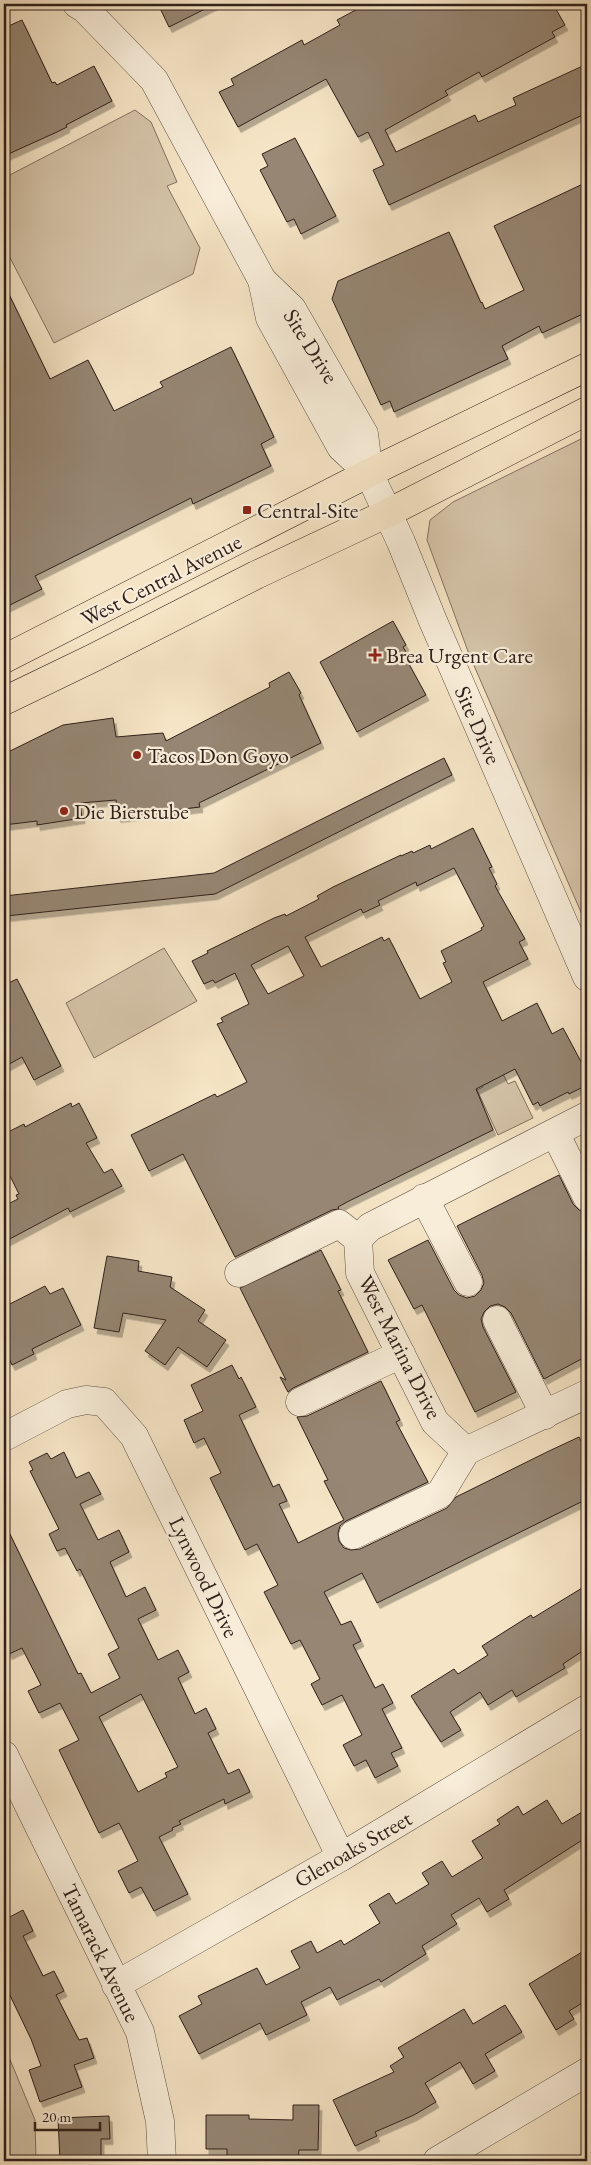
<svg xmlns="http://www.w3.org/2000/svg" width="591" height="2165" viewBox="0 0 591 2165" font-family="'EB Garamond',serif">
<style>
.green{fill:#d4c3a8;stroke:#827261}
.building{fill:#968673;stroke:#30201a;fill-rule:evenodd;filter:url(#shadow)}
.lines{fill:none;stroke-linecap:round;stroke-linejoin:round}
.minor-casing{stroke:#615145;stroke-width:29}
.major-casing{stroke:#30201a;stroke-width:29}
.minor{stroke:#f8edd9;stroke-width:28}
.major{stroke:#f5e4c5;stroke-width:28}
.poi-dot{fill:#8f2418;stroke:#f8edd9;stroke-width:2}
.labels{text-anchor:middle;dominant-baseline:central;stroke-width:4.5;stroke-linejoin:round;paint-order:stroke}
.street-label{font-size:22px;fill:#30201a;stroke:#f8edd9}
.poi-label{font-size:22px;fill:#30201a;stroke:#f8edd9;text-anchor:start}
</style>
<defs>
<filter id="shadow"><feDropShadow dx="3" dy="5.5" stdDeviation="0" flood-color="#0004"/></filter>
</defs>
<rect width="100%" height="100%" fill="#f5e4c5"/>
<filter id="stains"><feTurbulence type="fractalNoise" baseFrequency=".004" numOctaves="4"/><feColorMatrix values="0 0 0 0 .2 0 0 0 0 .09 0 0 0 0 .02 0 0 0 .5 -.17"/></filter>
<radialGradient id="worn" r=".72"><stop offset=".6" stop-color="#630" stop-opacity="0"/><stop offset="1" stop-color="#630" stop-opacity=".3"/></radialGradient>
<g class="green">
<path d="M135,110l16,12 26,60 -10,4 33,62 -7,26 -139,69 -50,-97v-68z"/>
<path d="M587,436v490l-118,-272 -42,-114 3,-20 23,-18z"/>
<path d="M164,948l33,53 -103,57 -28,-55z"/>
<path d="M494,1056l14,28 7,-3 18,37 -35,17 -21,-45 6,-3 -10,-21z"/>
<path d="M4,2045l31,75 1,41h-32z"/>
</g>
<g class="building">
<path d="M158,4h57l-46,23z"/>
<path d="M367,4h186l12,21 -13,7 3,5 -73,40 -3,-5 -34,19 3,4 -63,35 11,22 79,-37 3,7 38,-17 -3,-7 74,-34v49l-198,92 -16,-35 11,-5 -16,-33 -10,5 -32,-58 -88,48 -19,-35 15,-7 -3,-6 71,-39 2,5 36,-20 -3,-5z"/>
<path d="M22,20l30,63 3,-1 2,3 37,-19 18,35 -46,24 1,2 -10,5 -53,24v-128z"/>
<path d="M295,138l41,78 -35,18 -7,-15 -7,3 -27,-52 8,-4 -6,-12z"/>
<path d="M587,182v130l-45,21 -3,-7 -37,20 6,13 -114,53 -4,-11 -9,4 -49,-106 6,-18 111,-49 32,71 1,-1 3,7 39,-19 -30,-64z"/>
<path d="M4,284l46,95 38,-19 26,51 49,-24 -3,-5 71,-35 43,90 -13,7 10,22 -78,38 -2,-6 -156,78 7,13 -38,19z"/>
<path d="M393,621l13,24 -3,2 4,7 -3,1 22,40 -69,37 -37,-70z"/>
<path d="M289,672l12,21 -2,2 22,48 -122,60 1,4 -82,10 -2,-17 -36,3 2,15 -45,7v-4l-33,4v-71l59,-29 50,-7 3,19 47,-4 3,8 104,-54 -1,-4z"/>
<path d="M444,758l8,17 -237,119 -209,22 -2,-20 210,-23z"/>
<path d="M473,828l19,39 -3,1 8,16 -2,2 30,53 -6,3 9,17 -45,23 19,39 35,-18 15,31 11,-6 24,45v12l-18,9 -1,-2 -28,14 -2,-4 -5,3 -18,-36 -39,20 17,41 -146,72 -9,5 1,2 -7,1 -97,47 -52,-103 -34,17 -18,-36 84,-41 2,3 30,-15 -30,-58 6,-2 -2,-4 28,-14 -14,-31 -20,10 -2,-3 -9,4 -12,-23 16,-8 -1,-2 67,-33 11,-4 1,2 33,-17 -2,-3 16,-9 68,-32v1l11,-5 1,2 17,-8 1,4zM454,868l30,58 -3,2 1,2 -41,21 5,11 -3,1 9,19 -32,17 -31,-61 -5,3 -2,-4 -61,30 -16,-30 56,-28 2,4 17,-8 -2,-4 38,-19 1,4zM288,946l16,30 -36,18 -17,-29z"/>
<path d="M17,979l44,87 -27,14 -12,-23 -18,10v-82z"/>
<path d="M71,1103l1,4 7,-4 18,35 -11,5 18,30 8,-4 10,17 -52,26 -2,-4 -64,34v-36l14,-7 -2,-4 3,-1 -15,-30v-30l20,-10 1,3z"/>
<path d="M559,1175l14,29 6,6 8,2v136l-3,2 3,6 -43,23 -33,-66 -6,-6 -7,-3 -8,2 -6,6 -3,7 2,8 33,65 -41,20 -53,-107 -8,4 -26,-49 40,-20 26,50 5,5 8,3 8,-2 6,-6 3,-7 -2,-8 -25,-49z"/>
<path d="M321,1250l20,40 -3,1 30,61 -75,36 -5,4 -8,-15 6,3 -46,-92z"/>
<path d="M107,1256l32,5 -1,10 34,6 -2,10 35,23 -7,11 28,19 -19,27 -29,-20 -13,18 -20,-14 21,-31 -43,-7 -4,19 -25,-4z"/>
<path d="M45,1286l5,8 13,-6 18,37 -49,24 2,5 -22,11 -8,-17v-41z"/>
<path d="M232,1365l7,14 2,-2 15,30 -17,8 34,72 6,-3 8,17 -8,3 19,39 46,-23 -20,-39 4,-1 -31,-63 10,-1 74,-35 19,39 -4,2 32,60 -82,39 -6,5 -2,7 1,8 5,7 7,2 9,-1 87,-41 9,-11 93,-46 30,-14 2,4 6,-4v62l-210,104 -15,-30 -38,19 17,33 10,-4 10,20 -8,4 22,43 8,-4 10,19 -11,6 20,39 -11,5 7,13 -23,12 -9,-18 -12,6 -11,-21 19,-10 -20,-40 -20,10 -11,-21 9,-5 -20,-39 -9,4 -27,-52 14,-7 -21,-41 -12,6 -35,-72 11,-5 -17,-35 -10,5 -10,-23 19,-9 -12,-26z"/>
<path d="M64,1452l12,26 13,-6 12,22 -21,10 18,36 21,-10 10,22 -19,10 16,35 19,-10 11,23 -18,9 20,41 20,-10 11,22 -11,6 17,36 11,-6 10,21 -8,4 20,41 11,-5 11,23 -25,12 -1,-5 -45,22 2,3 -9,4 1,2 -14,7 29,57 -34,17 -13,-24 -12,6 -11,-22 20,-10 -19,-38 -20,10 -40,-83 20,-10 -19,-37 -21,10 -11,-22 13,-6 -19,-37 -13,6 -5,-12v-120l74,152 3,-1 10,20 29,-15 -12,-24 11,-6 -39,-79 -3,2 -12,-23 -8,3 -8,-17 10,-5 -29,-58 3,-1 -4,-8 18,-9 4,6zM141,1694l37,73 -13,6 2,4 -29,15 -39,-75z"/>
<path d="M587,1585v63l-24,16 2,4 -49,29 -4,-7 -24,15 -8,-13 -30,20 11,18 -20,12 -30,-46 43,-27 4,5 30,-19 -6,-9 49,-31 2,3z"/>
<path d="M547,1800l15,24 25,-15v28l-83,53 5,9 -22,13 -8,-14 -28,17 6,9 -35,22 4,8 -45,28 -2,-3 -42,21 -7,-13 -29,15 6,13 -41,20 -6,-12 -61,31 -20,-38 23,-12 -4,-8 59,-28 9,17 34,-17 -9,-17 20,-10 6,12 24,-13 3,5 36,-22 -11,-18 20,-12 7,11 33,-20 -7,-11 20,-12 10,16 31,-19 -11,-17 28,-17 -3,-4 21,-14 5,9z"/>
<path d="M23,1910l10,21 -10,5 20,40 11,-5 10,20 -8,4 23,45 8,-2 7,20 -20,7 8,22 -42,15 -11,-32 12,-4 -10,-27 -27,-56v-63z"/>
<path d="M587,1949v51l-18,11 5,8 -18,11 -27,-46z"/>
<path d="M505,2005l17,27 -37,22 10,17 -22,13 -13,-22 -35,21 11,19 -22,13 -39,17 2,4 -22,10 -22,-46 61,-28 -4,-6 14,-9 -6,-9 66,-39 9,15z"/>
<path d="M293,2105h26l-1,45h-19l-1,11h-71v-12h-21v-34h43v4l44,1z"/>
<path d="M109,2116l1,23h-9v22h-41l-2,-43z"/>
</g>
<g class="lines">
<g class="minor-casing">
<g id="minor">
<path d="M77,4l8,5 69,71 108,200 8,38 71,129 28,26"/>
<path d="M262,280l30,29 72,125 5,39 32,69 32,79 154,356"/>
<path d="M587,1116l-217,111 -12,12 2,34 75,149 31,29 121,-57"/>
<path d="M555,1133l32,64"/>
<path d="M424,1198l44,84"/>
<path d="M239,1273l100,-49 19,15"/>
<path d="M497,1320l48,95"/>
<path d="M300,1402l101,-48"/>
<path d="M4,1437l63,-33 19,-4 18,2 30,34 207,421"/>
<path d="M353,1535l87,-41 26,-43"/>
<path d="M4,1755l136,277 20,89 2,40"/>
<path d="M116,1985l225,-128 246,-148"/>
<path d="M437,2161l150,-89"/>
</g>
</g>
<g class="major-casing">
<g id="major">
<path d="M4,659l365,-186 218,-106"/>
<path d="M4,701l89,-43 163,-83 132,-62 199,-102"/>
</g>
</g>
<use href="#minor" class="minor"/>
<use href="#major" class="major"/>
</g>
<g class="poi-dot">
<rect x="242" y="505" width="10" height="10" rx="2.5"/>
<path d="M372.5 647.5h5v5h5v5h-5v5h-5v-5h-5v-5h5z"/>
<circle cx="137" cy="755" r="5"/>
<circle cx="64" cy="811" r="5"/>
</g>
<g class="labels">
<g class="street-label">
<text transform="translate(311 346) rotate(58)">Site Drive</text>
<text transform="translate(161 580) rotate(-27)">West Central Avenue</text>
<text transform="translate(478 725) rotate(66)">Site Drive</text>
<text transform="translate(400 1347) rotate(63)">West Marina Drive</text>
<text transform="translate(204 1577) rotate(64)">Lynwood Drive</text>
<text transform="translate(353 1849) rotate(-30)">Glenoaks Street</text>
<text transform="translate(101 1953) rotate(64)">Tamarack Avenue</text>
</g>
<g class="poi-label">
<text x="257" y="510">Central-Site</text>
<text x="386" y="655">Brea Urgent Care</text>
<text x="147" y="755">Tacos Don Goyo</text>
<text x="74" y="811">Die Bierstube</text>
</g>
</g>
<rect width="591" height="2165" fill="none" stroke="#f5e4c5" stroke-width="20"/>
<rect x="5" y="5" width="581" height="2155" fill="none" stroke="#30201a" stroke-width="2.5"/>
<rect x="10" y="10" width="571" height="2145" fill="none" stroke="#30201a"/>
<path d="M35 2122v8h65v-8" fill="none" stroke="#30201a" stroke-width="2.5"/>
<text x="42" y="2122" font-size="15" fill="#30201a" stroke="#f8edd9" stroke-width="4" paint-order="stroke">20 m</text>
<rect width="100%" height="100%" filter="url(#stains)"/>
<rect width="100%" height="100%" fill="url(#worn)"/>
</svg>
